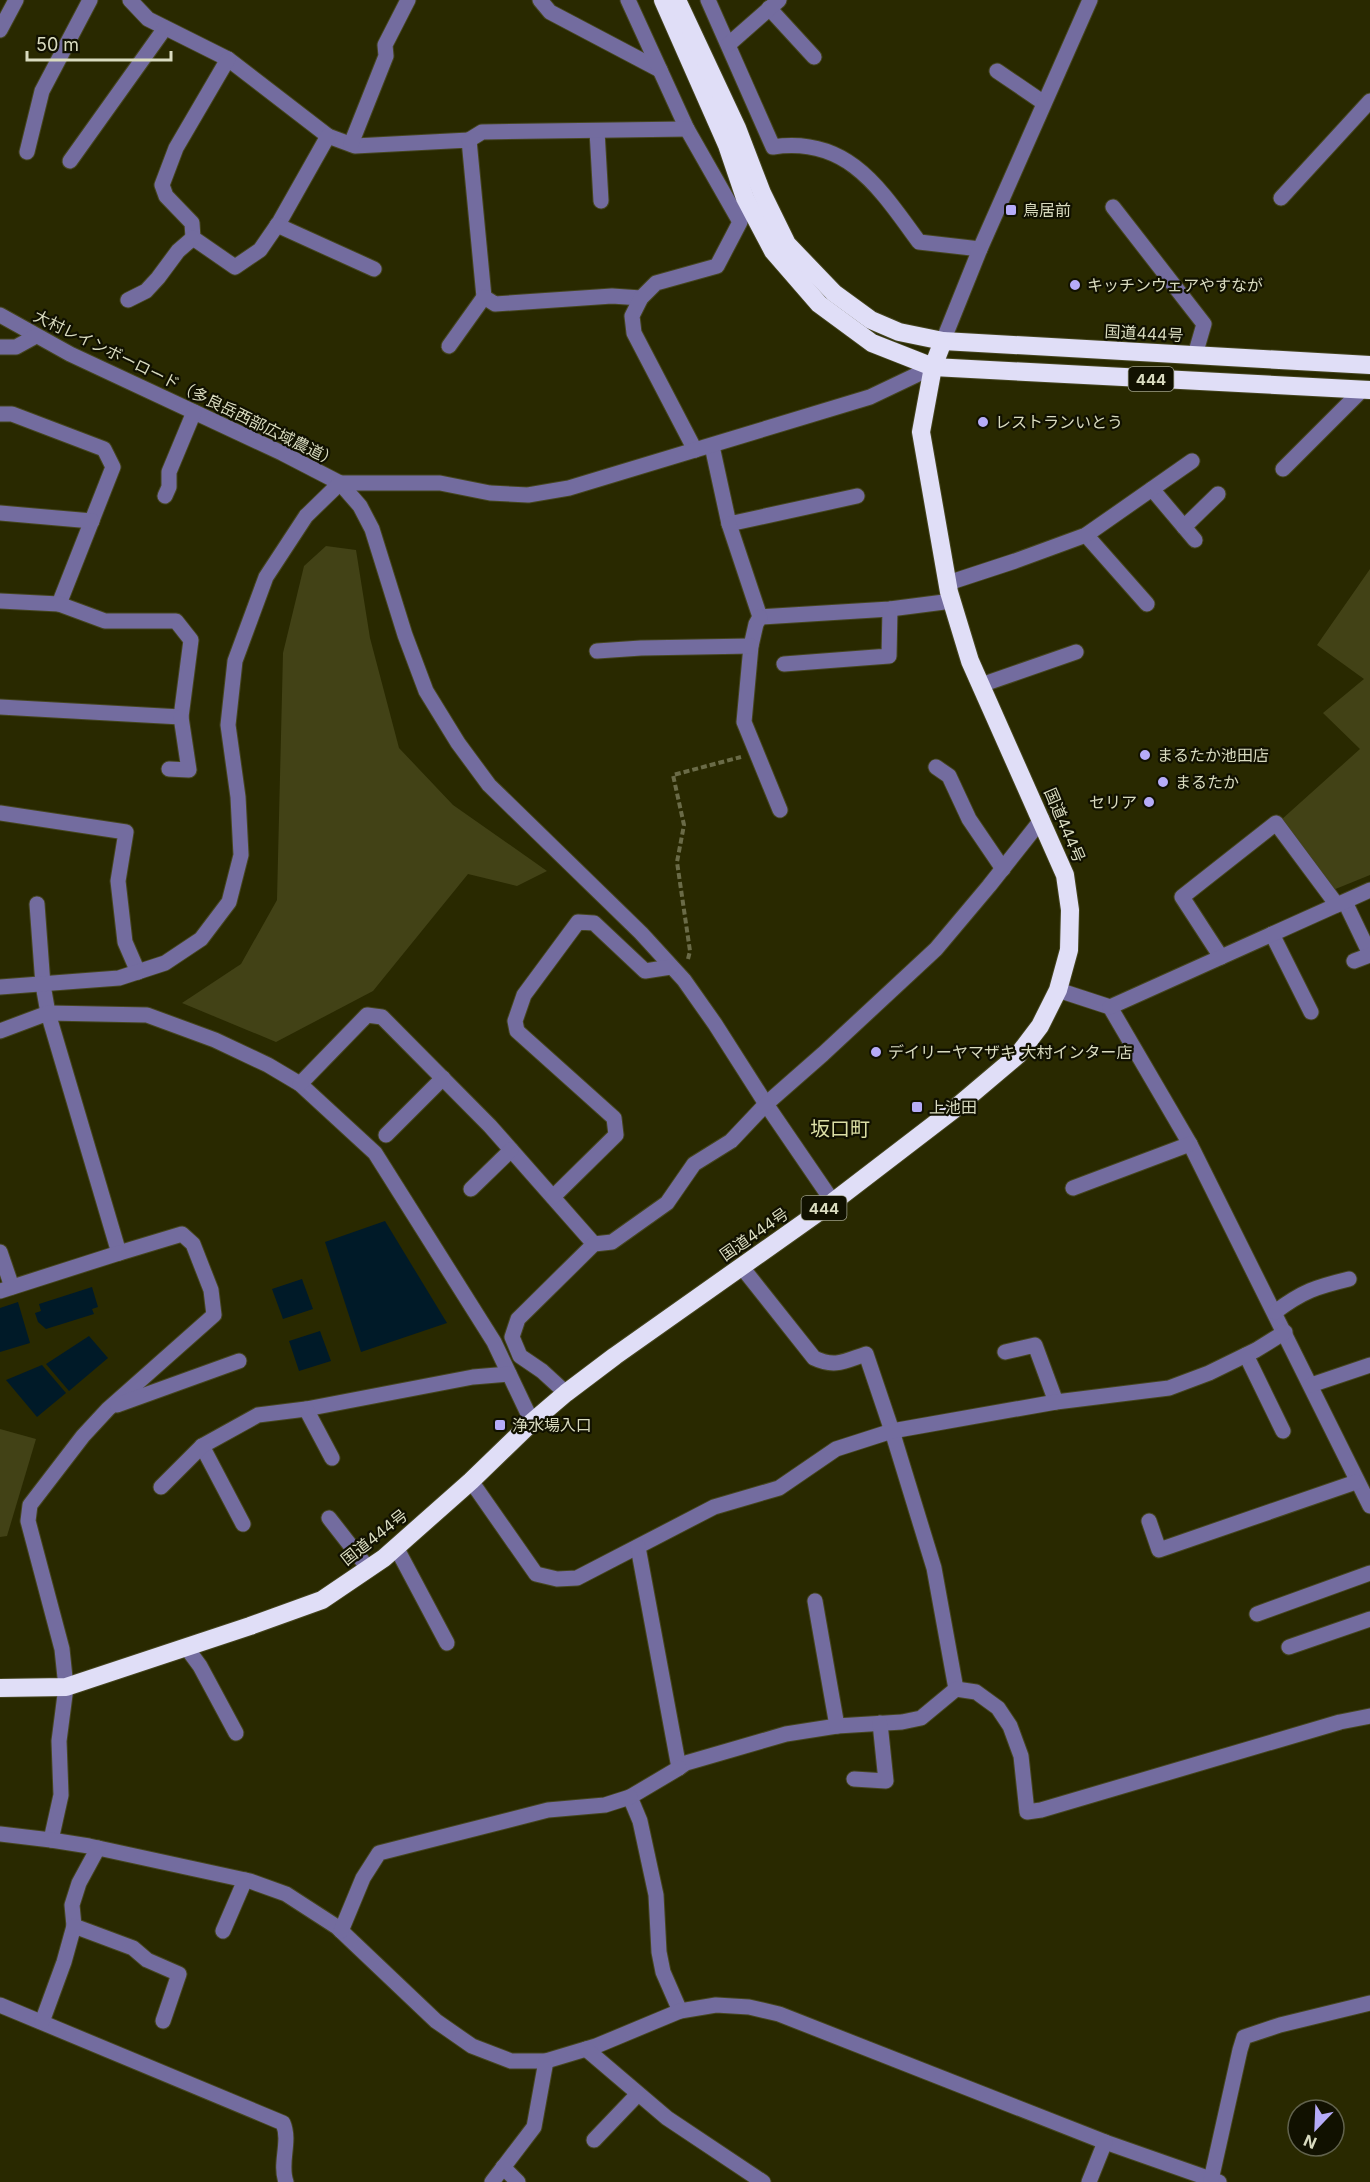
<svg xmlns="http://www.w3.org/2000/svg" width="1370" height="2182" viewBox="0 0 1370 2182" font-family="Inter,'Noto Sans JP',sans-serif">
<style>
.green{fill:#424216}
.water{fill:#001a28}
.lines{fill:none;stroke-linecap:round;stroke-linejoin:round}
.minor-casing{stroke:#45451f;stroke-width:17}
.highway-casing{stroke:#45451f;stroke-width:20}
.path{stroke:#6a6b47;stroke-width:4;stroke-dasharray:6 3;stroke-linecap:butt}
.minor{stroke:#736c9f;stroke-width:15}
.highway{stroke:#e0def7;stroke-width:18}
.poi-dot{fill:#b6acf8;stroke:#110;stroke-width:2}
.labels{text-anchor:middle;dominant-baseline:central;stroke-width:4.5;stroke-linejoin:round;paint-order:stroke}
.shield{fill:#110;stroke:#9d9e86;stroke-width:1.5}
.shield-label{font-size:15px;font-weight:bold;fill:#d9dbbf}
.poi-label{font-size:16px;fill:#d9dbbf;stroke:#110;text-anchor:start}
.street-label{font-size:16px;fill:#d9dbbf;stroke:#110}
.quarter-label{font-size:20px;fill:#dbdea4;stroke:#110}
</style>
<rect width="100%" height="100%" fill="#292900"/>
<g class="green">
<path d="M326,546l30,4 14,88 29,110 54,57 94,66 -30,15 -49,-12 -95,117 -97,51 -94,-39 59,-39 36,-64 6,-247 21,-87z"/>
<path d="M1370,569v306l-37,15 -52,-70 79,-71 -37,-36 41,-34 -47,-34z"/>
<path d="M0,1429l36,10 -29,97 -7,1z"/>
</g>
<g class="water">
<path d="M385,1221l62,102 -86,29 -36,-110z"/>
<path d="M302,1279l11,30 -30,10 -11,-30z"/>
<path d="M92,1287l6,20 -6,2 2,5 -48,15 -8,-7 -3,-9 6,-2 -2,-7z"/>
<path d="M18,1302l12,41 -30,9v-44z"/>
<path d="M320,1331l11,30 -32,10 -10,-30z"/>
<path d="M89,1336l19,22 -39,33 -23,-27z"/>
<path d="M42,1365l24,28 -29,24 -31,-37z"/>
</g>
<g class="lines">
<g class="minor-casing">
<g id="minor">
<path d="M130,0l18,19 80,40 100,77 27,10 114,-6 15,157 11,7 117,-8 29,2"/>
<path d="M540,0l10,12 110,58"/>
<path d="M628,0l59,129 53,93 -23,44 -61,17 -15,15 -9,18 2,17 61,117"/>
<path d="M708,0l65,147c75,-11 107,42 146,95l61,7"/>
<path d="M769,8l45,49"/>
<path d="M0,30l16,-30"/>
<path d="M729,44l50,-44"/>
<path d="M228,59l-52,89 -14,37 4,11 26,27 1,15 42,29 25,-17 20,-29 48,-85"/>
<path d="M997,71l47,32"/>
<path d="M597,131l4,70"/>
<path d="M469,140l13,-8 205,-3"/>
<path d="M351,144l35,-88 -1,-11 23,-45"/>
<path d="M27,152l15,-61 48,-91"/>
<path d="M70,161l95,-133"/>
<path d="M1281,198l89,-97"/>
<path d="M1113,207l91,117 -9,31"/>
<path d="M277,225l97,44"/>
<path d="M128,300l18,-9 12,-13 20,-27 15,-13"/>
<path d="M0,315l70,39 212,99 58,30 20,23 12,23 33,106 21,56 32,52 31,42 152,148 43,47 31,44 51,80 67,98"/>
<path d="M943,341l37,-92 110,-249"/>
<path d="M449,346l35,-49"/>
<path d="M0,347h16l20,-11"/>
<path d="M0,414h12l92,35 9,18 -54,137"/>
<path d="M712,446l17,78 128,-28"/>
<path d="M1283,469l79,-79"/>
<path d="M1152,489l43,51"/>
<path d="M165,496l4,-9v-15l25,-60"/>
<path d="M0,513l92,8"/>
<path d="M729,524l31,93 130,-8 62,-8"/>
<path d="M1184,527l34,-33"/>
<path d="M1086,535l61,69"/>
<path d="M948,583l67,-22 71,-26 106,-74"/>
<path d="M0,601l59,3 46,17h71l15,19 -10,77 -181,-10"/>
<path d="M760,617l-4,7 -5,22 -7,76 36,88"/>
<path d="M597,651l44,-3 110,-2"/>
<path d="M784,664l105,-8 1,-47"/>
<path d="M981,685l95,-33"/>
<path d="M936,767l13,9 20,43 34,50"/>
<path d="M169,769l20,1 -8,-53"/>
<path d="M0,813l126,19 -8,49 7,61 13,30"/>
<path d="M1345,902l25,52"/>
<path d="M37,904l6,81 5,28 71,240 63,-19 11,10 18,46 3,25 -106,94 -25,27 -53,69 -2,16 34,128 4,38 -7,54 2,54 -10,45"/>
<path d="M1272,934l39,78"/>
<path d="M1221,957l-39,-60 94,-74 61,82"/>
<path d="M1354,961l16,-6"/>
<path d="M0,987l119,-9 46,-15 36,-24 28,-37 12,-47 -3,-58 -10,-72 7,-64 31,-84 40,-61 34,-33h100l50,10 38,2 41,-7 301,-91 63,-30"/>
<path d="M1058,990l52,17 80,137 180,362"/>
<path d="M1110,1007l260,-117"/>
<path d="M0,1031l48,-18 99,2 68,25 53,25 32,19 75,69 119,189 38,80"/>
<path d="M300,1084l67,-69 15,2 108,109 104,118"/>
<path d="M386,1135l57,-57"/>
<path d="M1073,1188l117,-44"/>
<path d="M471,1189l40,-39"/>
<path d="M553,1197l63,-62 -2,-17 -97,-87 -2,-10 9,-26 54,-73 16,1 51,48 26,-4"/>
<path d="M0,1252l12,35"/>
<path d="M741,1266l73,92c21,10 31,3 52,-4l26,77 42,137 22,121"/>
<path d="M0,1291l119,-38"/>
<path d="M1275,1312c28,-21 41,-25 74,-33"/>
<path d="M1005,1352l30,-7 21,57"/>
<path d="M1246,1355l37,76"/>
<path d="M1311,1385l59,-20"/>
<path d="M566,1393l-24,-22 -22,-15 -8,-19 6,-18 76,-75 18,-2 55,-39 27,-39 37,-23 35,-37 57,-50 113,-105 53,-63 53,-67"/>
<path d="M117,1405l122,-44"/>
<path d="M306,1409l167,-32 36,-3"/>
<path d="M202,1446l41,78"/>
<path d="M471,1481l65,93 21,5 20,-1 137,-71 65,-19 57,-39 56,-18 164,-29 113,-14 40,-15 47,-23 29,-18"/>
<path d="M161,1487l41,-41 56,-31 48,-6 26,49"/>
<path d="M329,1518l39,50"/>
<path d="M1149,1521l10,29 197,-68"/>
<path d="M396,1547l51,96"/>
<path d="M638,1547l41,221 7,-5 100,-29 51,-8"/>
<path d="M815,1601l22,125 65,-4 19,-4 35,-29 20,3 22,16 12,18 11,30 6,56 14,-2 299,-88 30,-6"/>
<path d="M1257,1614l113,-41"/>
<path d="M186,1647l14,19 36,67"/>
<path d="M1289,1647l81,-28"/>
<path d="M679,1768l-49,29 10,24 16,74 3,57 4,20 17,39"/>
<path d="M854,1779l32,2 -6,-58"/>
<path d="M0,1834l51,6 38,6 161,35 36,13 51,33 99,94 36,25 39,15h35l50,-15 84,-35 36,-6 33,2 30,7 326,128 114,40"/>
<path d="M98,1848l-19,35 -7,22 2,21 59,22 14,12 32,14 -16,47"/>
<path d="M223,1931l22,-51"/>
<path d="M341,1931l22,-53 16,-25 169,-43 57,-5 25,-8"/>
<path d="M0,2005l283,118c8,19 -4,40 3,59"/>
<path d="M42,2022l22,-60 10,-36"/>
<path d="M586,2049l81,69 96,64"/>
<path d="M594,2140l44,-46"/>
<path d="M503,2167l15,15"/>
<path d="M1211,2180l29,-130 4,-13 36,-12 90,-22"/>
<path d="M492,2182l42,-55 12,-66"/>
<path d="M1089,2182l16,-40"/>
</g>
</g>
<g class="highway-casing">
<g id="highway">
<path d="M663,0l64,145 18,53 28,53 46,53 53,39 61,24 437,23"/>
<path d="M677,0l60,128 25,65 25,51 47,49 37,27 28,12 44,9 427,24"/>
<path d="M0,1688l66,-1 184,-61 72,-26 62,-42 87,-77 61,-59 34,-29 49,-37 218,-154 120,-92 65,-55 22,-29 18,-36 11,-40 1,-40 -5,-35 -95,-214 -21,-69 -28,-160 12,-65 10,-26"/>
</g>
</g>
<path class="path" d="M688,959l2,-8 -13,-89 7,-37 -11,-50 68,-18"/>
<use href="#minor" class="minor"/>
<use href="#highway" class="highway"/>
</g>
<g class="poi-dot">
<rect x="1005" y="204" width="12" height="12" rx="3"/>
<circle cx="1075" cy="285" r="6"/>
<circle cx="983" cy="422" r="6"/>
<circle cx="1145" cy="755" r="6"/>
<circle cx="1163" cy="782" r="6"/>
<circle cx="1149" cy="802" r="6"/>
<circle cx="876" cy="1052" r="6"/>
<rect x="911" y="1101" width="12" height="12" rx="3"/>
<rect x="494" y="1419" width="12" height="12" rx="3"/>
</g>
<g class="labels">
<g class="shield">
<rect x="1128.5" y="367" width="45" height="24" rx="4.5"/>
<rect x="801.5" y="1196" width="45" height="24" rx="4.5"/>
</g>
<g class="shield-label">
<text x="1151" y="379">444</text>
<text x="824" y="1208">444</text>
</g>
<g class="poi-label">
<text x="1023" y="210">鳥居前</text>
<text x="1087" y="285">キッチンウェアやすなが</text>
<text x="995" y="422">レストランいとう</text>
<text x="1157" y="755">まるたか池田店</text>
<text x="1175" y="782">まるたか</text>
<text x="1137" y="802" text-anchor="end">セリア</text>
<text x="888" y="1052">デイリーヤマザキ 大村インター店</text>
<text x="929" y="1107">上池田</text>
<text x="512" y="1425">浄水場入口</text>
</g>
<g class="street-label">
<text transform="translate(1144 333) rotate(3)">国道444号</text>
<text transform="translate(186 388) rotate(26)">大村レインボーロード（多良岳西部広域農道）</text>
<text transform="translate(1065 825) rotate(67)">国道444号</text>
<text transform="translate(754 1234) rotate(-35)">国道444号</text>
<text transform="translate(374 1537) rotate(-38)">国道444号</text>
</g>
<g class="quarter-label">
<text x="840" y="1129">坂口町</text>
</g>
</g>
<g transform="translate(1316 2128) rotate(203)"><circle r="28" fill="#111100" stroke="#61624c" stroke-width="1.5"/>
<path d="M0-4.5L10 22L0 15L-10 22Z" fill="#b6acf8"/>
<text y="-9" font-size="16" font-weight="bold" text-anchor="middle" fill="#d9dbbf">N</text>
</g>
<path d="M27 51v9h144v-9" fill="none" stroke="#d9dbbf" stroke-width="3"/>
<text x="36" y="51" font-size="18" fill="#d9dbbf" stroke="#111100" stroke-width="4.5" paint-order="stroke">50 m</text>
</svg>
